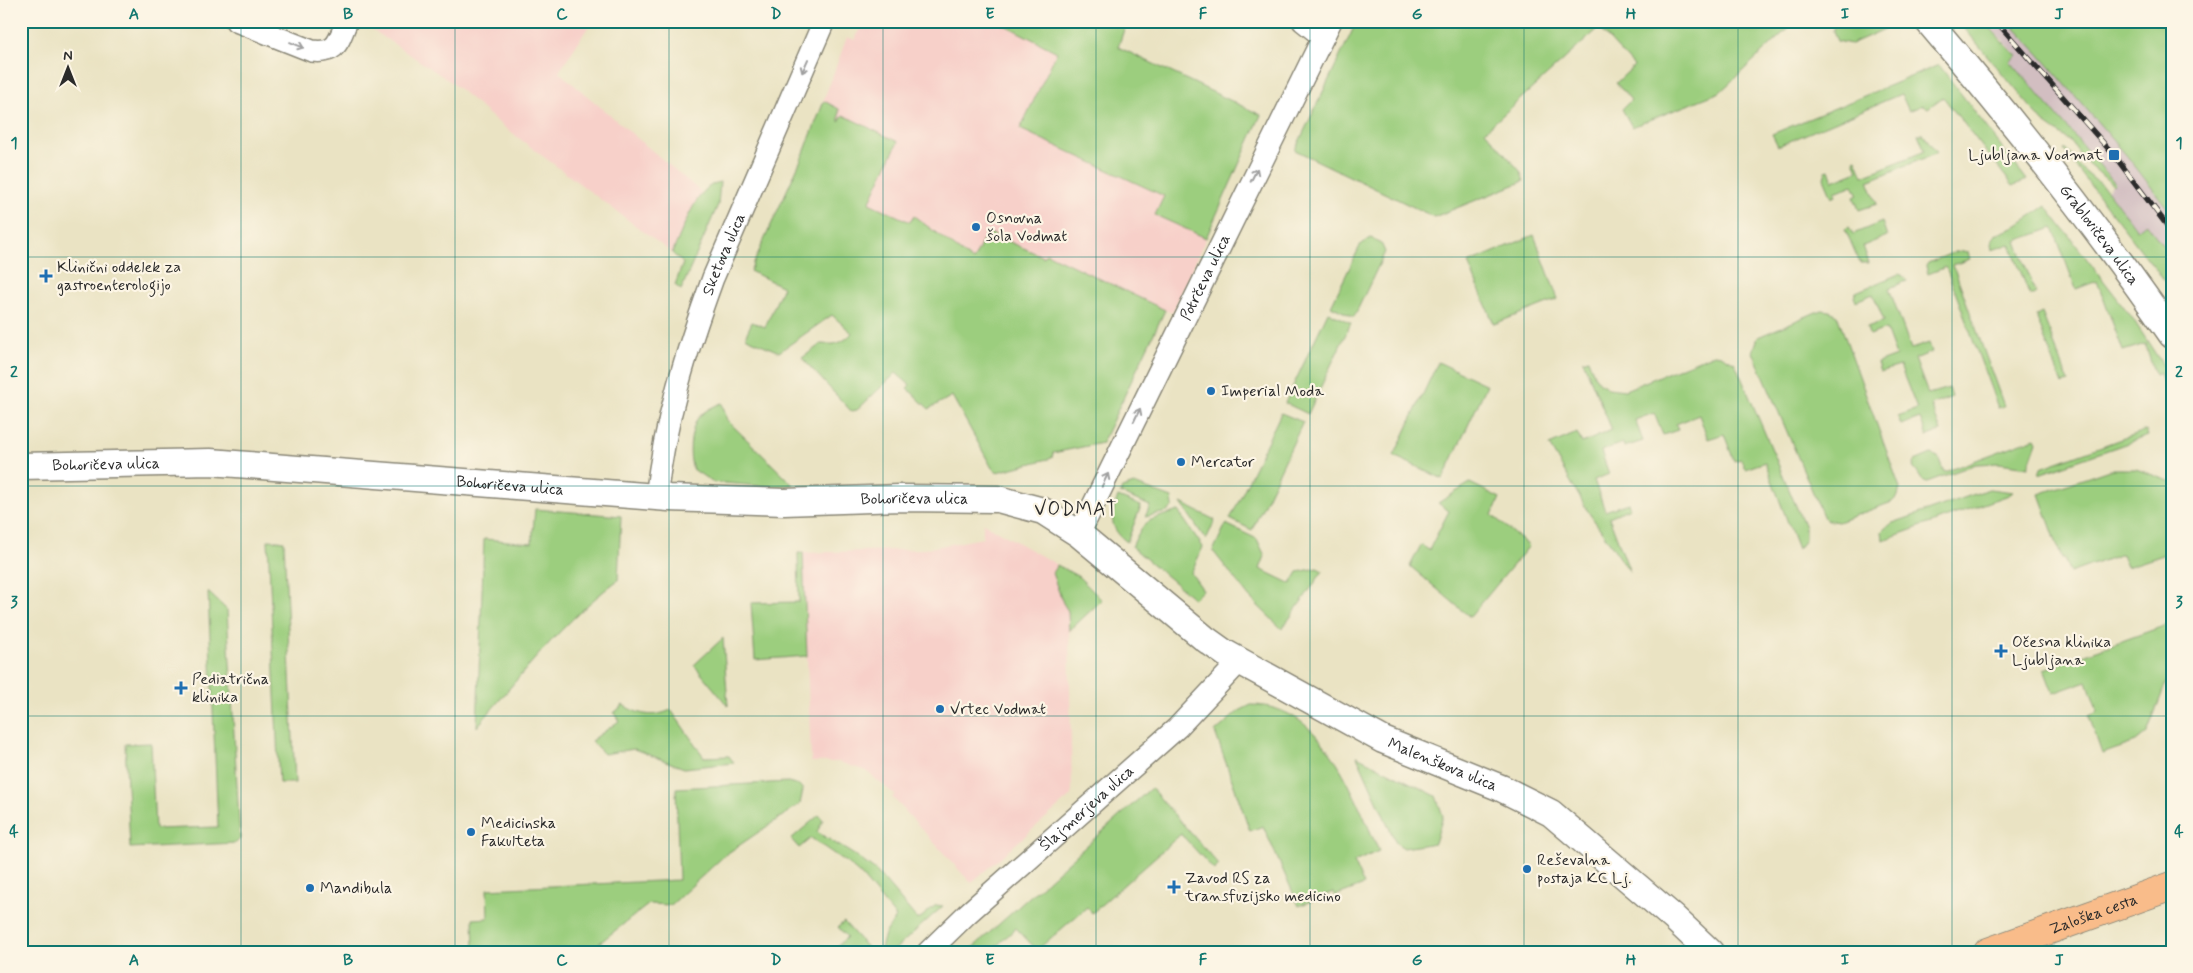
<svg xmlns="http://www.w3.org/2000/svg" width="2193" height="973" viewBox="0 0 2193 973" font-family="Mynerve,sans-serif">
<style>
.built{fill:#f7d0c9}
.industrial{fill:#d2bec1}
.green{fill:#9cce7e;stroke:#647c54}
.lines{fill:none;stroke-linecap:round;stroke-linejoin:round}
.minor-casing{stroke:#8a8777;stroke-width:24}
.tertiary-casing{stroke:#8a8777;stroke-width:29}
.primary-casing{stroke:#8a8777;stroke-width:30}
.minor{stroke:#fff;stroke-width:21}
.tertiary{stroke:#fff;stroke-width:26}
.primary{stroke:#f9bc8a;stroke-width:28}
.rail-casing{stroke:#2b2b2b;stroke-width:5.5}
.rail{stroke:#fcf5e5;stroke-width:4;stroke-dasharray:11;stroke-linecap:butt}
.oneway{stroke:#a0a0a0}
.grid{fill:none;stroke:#0f766e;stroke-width:1;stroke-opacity:0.55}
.poi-dot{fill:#1f6fb2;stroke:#fcf5e5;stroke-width:2}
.labels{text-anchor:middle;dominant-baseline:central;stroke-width:4.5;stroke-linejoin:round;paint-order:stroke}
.poi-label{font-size:16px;fill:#2b2b2b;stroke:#fcf5e5;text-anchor:start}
.street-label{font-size:16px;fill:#2b2b2b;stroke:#fcf5e5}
.quarter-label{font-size:19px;letter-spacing:1px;fill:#2b2b2b;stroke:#fcf5e5}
.neatline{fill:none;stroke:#0f766e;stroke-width:2}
.grid-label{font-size:16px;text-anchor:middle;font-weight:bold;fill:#0f766e}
</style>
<rect width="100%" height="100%" fill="#fcf5e5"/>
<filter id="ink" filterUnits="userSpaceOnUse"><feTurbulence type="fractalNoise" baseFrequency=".02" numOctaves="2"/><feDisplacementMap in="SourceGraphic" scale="10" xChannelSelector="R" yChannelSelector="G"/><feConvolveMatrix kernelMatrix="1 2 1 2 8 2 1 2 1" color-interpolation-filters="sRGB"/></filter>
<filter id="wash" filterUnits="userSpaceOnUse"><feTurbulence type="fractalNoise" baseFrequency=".0096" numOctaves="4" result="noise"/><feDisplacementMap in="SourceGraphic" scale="20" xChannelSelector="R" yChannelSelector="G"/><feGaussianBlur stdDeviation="1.12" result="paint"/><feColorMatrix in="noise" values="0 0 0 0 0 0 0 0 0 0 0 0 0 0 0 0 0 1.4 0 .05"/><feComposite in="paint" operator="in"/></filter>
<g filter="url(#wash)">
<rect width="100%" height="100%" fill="#eae3c3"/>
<g class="built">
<path d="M377,21h215l-33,51 142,120 -29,61 -172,-129 -49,-42 -78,-52z"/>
<path d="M863,21h131l64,30 -38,78 144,67 -9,19 51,23 -34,75 -7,-3 -63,133 -250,-110 -92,-83 44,-97 43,-116 8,3z"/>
<path d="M983,523l96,54 23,23 -33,32 3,163 -101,88 -75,-82 -4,-4 3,-2 -29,-24 -27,-9h-28l-8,-209 121,-4 59,-11z"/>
</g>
<path class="industrial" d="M1984,21h24l31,33 88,102 45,58v44l-26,-35 -9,7 -30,-40 8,-7 -105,-122 7,-6z"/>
<g class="green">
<path d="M997,21h130l-9,26 143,68 -55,123 -51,-23 9,-19 -144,-67 37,-77z"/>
<path d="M1357,21h439l-76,71 -88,35 -10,-18 9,-9 -15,-17 18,-17 -35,-38 -114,103 35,40 4,10 -90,36 -139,-67z"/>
<path d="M1834,21h62l2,2 -47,21 -14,-3 -4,-9z"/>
<path d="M1946,21h38l27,30 6,4 -7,6 105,122 -2,2 -29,-25 -14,-19 -27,-19 -83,-99h-12z"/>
<path d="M2008,21h164v193l-45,-58 -88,-102z"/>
<path d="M1939,65l88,115 -14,6 -70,-89 -15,11 -5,-3 -14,6 -8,-17 -123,52 -6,-12z"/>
<path d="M824,101l15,8v13l4,-7 55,27 -29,61 41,19 4,-6 59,45 14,-29 57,25 2,-4 119,57 -63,133 -49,10 -1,5 -55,14 -5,-4 -40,-72 -23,13 -22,-21 3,-3 -14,-12 -39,37 -6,1 -49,-53 19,-14c14,1 21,0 31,-11l-20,-18 -53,37 -32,-14 -1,-3 6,-13 13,5 18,-40 -33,-16 54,-118z"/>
<path d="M1918,134h5l14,19 -69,28 9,23 -18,6 -5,-13 4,-2 -5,-10 -18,7 1,3 -4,2 -8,-19 2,-7 3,-1 4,11 25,-10 -4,-11 2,-1 7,17 62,-25z"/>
<path d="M2066,149l12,17 29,24 30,40 9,-7 26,35v32l-96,-123 -12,-17z"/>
<path d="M720,182l-2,23 -37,85 -6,-5 8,-22 -11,-10c10,-20 24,-68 48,-71z"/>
<path d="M2046,206l85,110 41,63v23l-3,1 -9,-30 -5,2 -10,-31 -22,7 -26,-70 -21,8 -23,-61 -37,13 20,53 -6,2 -20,-52 -18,6 -1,-6 4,-9 18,-7z"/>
<path d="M1882,222l5,14 -24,10 6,17h-9l-15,-34 4,-2 4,7z"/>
<path d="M1534,235l24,64 -64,25 -26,-61z"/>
<path d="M1371,238l10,5 4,9 -31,65 -23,-11 30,-62z"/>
<path d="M1957,251l11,2 2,6 -17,6 51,141 -6,2 -52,-141 -18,7 -2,-8 2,-3z"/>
<path d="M1899,274l3,1 5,6 -18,7 22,61 18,-6 3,9 -17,7 13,35 21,-6 3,9 -21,8 10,26 -14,5 -7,-18 -19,7 -3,-9 19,-7 -17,-43 -20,6 -3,-9 19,-7 -10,-27 -17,6 -2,-8 17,-6 -11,-27 -17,7 -2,-4 2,-5z"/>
<path d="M1821,310l9,1 7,4 63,173 -2,8 -6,6 -54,20 -11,-2 -4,-4 -70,-164 5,-15z"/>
<path d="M1328,312l23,11 -43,91 -23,-11z"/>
<path d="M2042,313l27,69 -7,2 -26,-68z"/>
<path d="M1714,354l7,1 14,8 70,164v13l-7,9 -33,-87 -20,7 -4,-10 -7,2 -10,-27 -16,5 -9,-24 -23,9 2,6 -15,5 -9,-22 -19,7 8,21 -19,6 -1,-4 -22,8 8,23 -15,6 11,31 23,-8 2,5 -21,9 21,55 -41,-59 -40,-68 28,-12 5,10 30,-13 -29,-69 5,-2 6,16 6,8 8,5 17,2z"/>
<path d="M1438,362l49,23 -44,94 -49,-23z"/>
<path d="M722,403l5,17 66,65 -21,2 -60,-5 -19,-13c-5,-13 -3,-35 3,-48 4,-8 17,-15 26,-18z"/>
<path d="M1281,413l22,9 -51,108 -22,-11z"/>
<path d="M2146,430l2,6 -109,38 2,-6z"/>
<path d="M2035,438l2,4 -9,25 -29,-4 -23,1 -49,18 -5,-2 -9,-14 2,-5 16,-7 7,3 6,15z"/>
<path d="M2112,469h24l36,13v70l-45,15 -5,-13 -52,19 -6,-15h-2l-23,-64z"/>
<path d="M1470,483l30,15 -8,17 37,31 -59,71 -60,-51 11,-21 8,5 20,-39 -11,-8z"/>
<path d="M1134,484l38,14 1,9 -6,5 -22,5 5,-11 -30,-13 2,-5z"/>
<path d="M1989,489l24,3 -4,3 -126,45 -1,-9 8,-7z"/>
<path d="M1118,497l23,9 -14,36c-18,-14 -17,-26 -9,-45z"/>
<path d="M1181,503l34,17 -9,20z"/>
<path d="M535,509l86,7 -3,64c-55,41 -97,95 -141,147l7,-188 48,4z"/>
<path d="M1178,511l25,36 -12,26 12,17 -9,9 -62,-52c13,-30 16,-26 46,-36z"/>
<path d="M1226,524l31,15 8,17 -5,13 31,15 7,-12 19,-4 6,3 -41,58 -32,-31 -37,-47z"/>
<path d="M268,540l16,1 11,242h-16z"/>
<path d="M798,553h5l4,103 -52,4 -4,-57 48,-1z"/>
<path d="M1057,565l22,12 23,23 -33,31 -1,-20 -5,-8 -11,-30z"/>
<path d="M208,592l19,18 13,229 -4,4 -106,5 -5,-104 26,-1 4,86 63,-2z"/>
<path d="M2172,623v44l-25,66 -11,9 -34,12 -13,-38 9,-4 -11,-31 -34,12 -9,-24z"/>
<path d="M723,638l5,68 -34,-41z"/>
<path d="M623,705c16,10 30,13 48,5l33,47 25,-1 5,7 -50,5 -50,-19 -30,5 -13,-13 28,-20 -5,-8z"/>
<path d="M1251,705c74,0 102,90 128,146l-25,11 10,23 -29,11 -2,-4 -34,14 -36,-80 -13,5 -35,-99 24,-21z"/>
<path d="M1357,756l79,40 7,20 -8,27 -31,5 -8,-5z"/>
<path d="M788,782l11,3 4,5 -3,14 -75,51 -54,50 -22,-1 -61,48h-114l-1,-33 15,-1 -1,-29 192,-9 -3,-92z"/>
<path d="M1151,788l68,77 -5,5 -33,-36 -89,79 -5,-6 -50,43 -21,-22 -26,24h-22z"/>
<path d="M819,815l4,5 -6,12 39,24 21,16 41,48 18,-15 7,1 -51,46h-12l5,-18 11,-17 -36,-43 -13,-11 -36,-25 -12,10 -8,-9z"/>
<path d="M844,922l27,30h-40l16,-15 -9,-10z"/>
</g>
</g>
<g filter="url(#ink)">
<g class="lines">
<g class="minor-casing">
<g id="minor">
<path d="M236,21l76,30c26,3 26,-10 35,-30"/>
<path d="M1303,21l20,16"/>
<path id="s1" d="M656,498c9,-79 30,-146 57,-220l111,-257"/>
<path id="s2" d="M1079,534l252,-513"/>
<path id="s3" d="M928,952l39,-38 210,-186 63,-67"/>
</g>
</g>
<g class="tertiary-casing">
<g id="tertiary">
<path id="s4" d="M1928,21c86,101 169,205 244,314"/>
<path id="s5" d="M21,466l189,-4 459,36 115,4 116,-4 98,1 45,12 36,23 125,104 21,15 158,87 118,48 50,25 123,105 36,34"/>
</g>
</g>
<g class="primary-casing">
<g id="primary">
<path id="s6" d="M1988,952l184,-66"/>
</g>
</g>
<use href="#minor" class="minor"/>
<use href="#tertiary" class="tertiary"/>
<use href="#primary" class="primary"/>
<g class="rail-casing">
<path id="rail" d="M1996,21l118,134 58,77"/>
</g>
<use href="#rail" class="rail"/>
</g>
<defs><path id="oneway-shaft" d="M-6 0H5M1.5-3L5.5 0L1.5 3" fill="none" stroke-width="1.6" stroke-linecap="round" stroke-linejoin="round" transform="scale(1.25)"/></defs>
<g class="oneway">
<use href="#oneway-shaft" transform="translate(297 45) rotate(22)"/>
<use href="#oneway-shaft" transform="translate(805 66) rotate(114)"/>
<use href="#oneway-shaft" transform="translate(1254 175) rotate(-63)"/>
<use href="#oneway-shaft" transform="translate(1137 415) rotate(-64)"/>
<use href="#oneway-shaft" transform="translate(1105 480) rotate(-64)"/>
</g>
</g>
<path class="grid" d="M241,21v931M455,21v931M669,21v931M883,21v931M1096,21v931M1310,21v931M1524,21v931M1738,21v931M1952,21v931M21,257h2151M21,486h2151M21,716h2151"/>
<g class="poi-dot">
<rect x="2108" y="149" width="12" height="12" rx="2.5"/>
<circle cx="976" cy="227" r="5"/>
<path d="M43.5 268.5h5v5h5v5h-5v5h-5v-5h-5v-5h5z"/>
<circle cx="1211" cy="391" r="5"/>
<circle cx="1181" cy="462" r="5"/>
<path d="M1998.5 643.5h5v5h5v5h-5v5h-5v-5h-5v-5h5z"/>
<path d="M178.5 680.5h5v5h5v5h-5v5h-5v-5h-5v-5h5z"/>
<circle cx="940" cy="709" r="5"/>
<circle cx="471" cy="832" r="5"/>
<circle cx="1527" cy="869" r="5"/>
<path d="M1171.5 879.5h5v5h5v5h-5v5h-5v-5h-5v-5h5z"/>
<circle cx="310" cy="888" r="5"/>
</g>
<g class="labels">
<g class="poi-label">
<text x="2103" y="155" text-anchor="end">Ljubljana Vodmat</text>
<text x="986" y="218">Osnovna<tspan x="986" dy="18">šola Vodmat</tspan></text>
<text x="57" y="267">Klinični oddelek za<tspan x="57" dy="18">gastroenterologijo</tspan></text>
<text x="1221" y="391">Imperial Moda</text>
<text x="1191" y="462">Mercator</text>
<text x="2012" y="642">Očesna klinika<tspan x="2012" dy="18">Ljubljana</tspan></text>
<text x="192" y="679">Pediatrična<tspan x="192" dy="18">klinika</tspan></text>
<text x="950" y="709">Vrtec Vodmat</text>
<text x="481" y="823">Medicinska<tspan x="481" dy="18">Fakulteta</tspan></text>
<text x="1537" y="860">Reševalna<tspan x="1537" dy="18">postaja KC Lj.</tspan></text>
<text x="1185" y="878">Zavod RS za<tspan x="1185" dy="18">transfuzijsko medicino</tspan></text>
<text x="320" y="888">Mandibula</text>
</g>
<g class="street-label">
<text stroke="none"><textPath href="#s4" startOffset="274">Grablovičeva ulica</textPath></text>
<text stroke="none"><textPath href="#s1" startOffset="254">Sketova ulica</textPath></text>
<text stroke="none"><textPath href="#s2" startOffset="286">Potrčeva ulica</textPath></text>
<text stroke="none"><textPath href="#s5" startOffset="85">Bohoričeva ulica</textPath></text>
<text stroke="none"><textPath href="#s5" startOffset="490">Bohoričeva ulica</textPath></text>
<text stroke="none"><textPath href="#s5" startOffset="895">Bohoričeva ulica</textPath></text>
<text stroke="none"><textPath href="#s5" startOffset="1501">Malenškova ulica</textPath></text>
<text stroke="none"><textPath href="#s3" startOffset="214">Šlajmerjeva ulica</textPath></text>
<text stroke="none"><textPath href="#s6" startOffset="112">Zaloška cesta</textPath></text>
</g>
<g class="quarter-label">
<text x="1076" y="509">VODMAT</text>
</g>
</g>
<rect width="2193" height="973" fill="none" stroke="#fcf5e5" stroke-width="55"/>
<g transform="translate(68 68)" stroke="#fcf5e5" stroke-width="4" paint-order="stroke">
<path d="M0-4L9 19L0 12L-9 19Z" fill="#2b2b2b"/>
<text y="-8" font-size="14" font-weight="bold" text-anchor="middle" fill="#2b2b2b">N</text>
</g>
<rect x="28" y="28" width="2138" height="918" class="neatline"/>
<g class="grid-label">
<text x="134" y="19">A</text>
<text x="348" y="19">B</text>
<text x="562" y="19">C</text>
<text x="776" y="19">D</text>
<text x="990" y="19">E</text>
<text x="1203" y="19">F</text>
<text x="1417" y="19">G</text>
<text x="1631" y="19">H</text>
<text x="1845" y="19">I</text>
<text x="2059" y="19">J</text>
<text x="14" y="148">1</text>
<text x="2179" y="148">1</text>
<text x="14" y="377">2</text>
<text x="2179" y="377">2</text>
<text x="14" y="607">3</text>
<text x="2179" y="607">3</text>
<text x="14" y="836">4</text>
<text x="2179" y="836">4</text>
<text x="134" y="965">A</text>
<text x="348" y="965">B</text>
<text x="562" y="965">C</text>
<text x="776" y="965">D</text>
<text x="990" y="965">E</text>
<text x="1203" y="965">F</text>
<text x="1417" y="965">G</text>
<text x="1631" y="965">H</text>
<text x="1845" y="965">I</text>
<text x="2059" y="965">J</text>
</g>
</svg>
